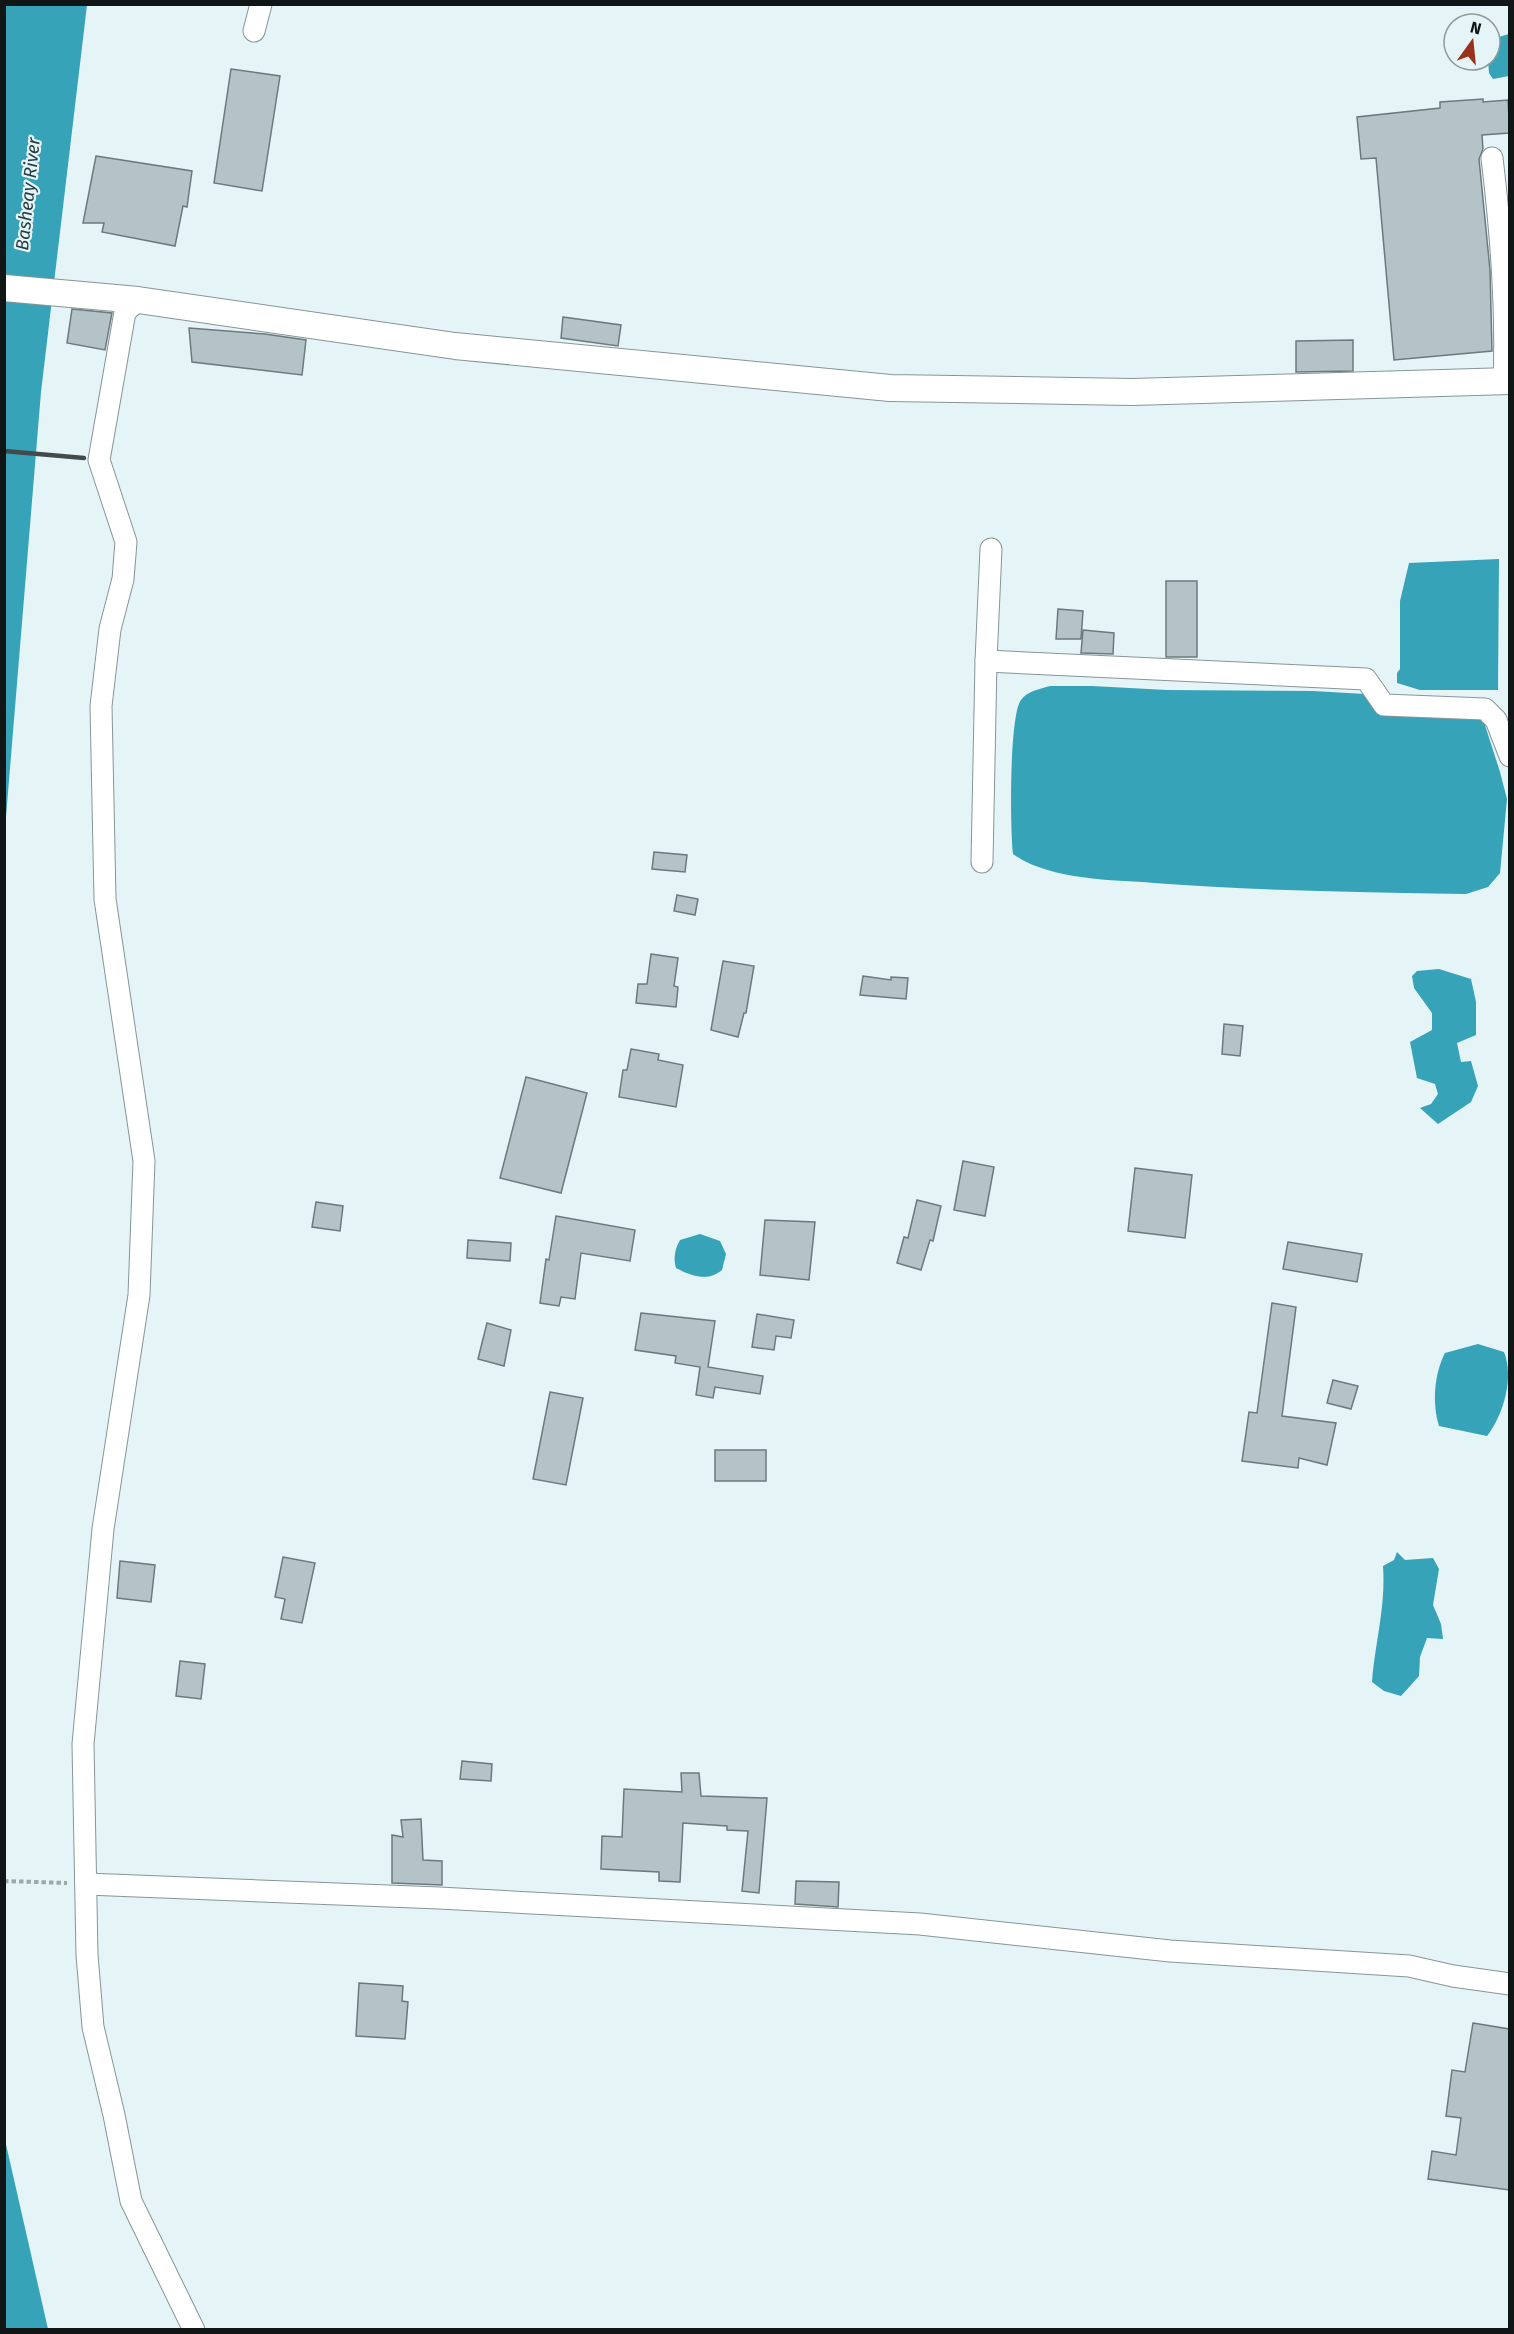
<svg xmlns="http://www.w3.org/2000/svg" width="1514" height="2334" viewBox="0 0 1514 2334" font-family="'Fira Sans',sans-serif">
<style>
.water{fill:#36a3b9}
.building{fill:#b4c3c7;stroke:#6c7a7d;stroke-width:1.5}
.lines{fill:none;stroke-linecap:round;stroke-linejoin:round}
.minor-casing{stroke:#879598;stroke-width:23}
.tertiary-casing{stroke:#879598;stroke-width:28}
.path{stroke:#9ca8ab;stroke-width:4;stroke-dasharray:4.5 3;stroke-linecap:butt}
.minor{stroke:#fff;stroke-width:21}
.tertiary{stroke:#fff;stroke-width:26}
.rail{stroke:#424a4b;stroke-width:4.5}
.labels{text-anchor:middle;dominant-baseline:central;stroke-width:4.5;stroke-linejoin:round;paint-order:stroke}
.water-label{font-size:18px;font-style:italic;fill:#263e43;stroke:#e4f4f7}
</style>
<rect width="100%" height="100%" fill="#e4f4f7"/>
<g class="water">
<path d="M5,5h82l-46,387 -36,437z"/>
<path d="M1509,34v42l-16,3 -4,-6 -1,-13h2v-18l5,-4z"/>
<path d="M1499,559l-1,131h-78l-23,-7v-10l3,-4v-68l9,-38z"/>
<path d="M1050,686h42l75,4 146,1 52,3 109,19 10,9 16,50 7,27 -7,74 -12,14 -22,7c-104,-2 -208,-3 -312,-11 -42,-3 -106,-3 -141,-29 -3,-24 -4,-138 8,-154 6,-9 19,-11 29,-14z"/>
<path d="M1439,969l32,10 5,23v33l-19,8 4,19 10,-1 7,25 -7,16 -33,22 -18,-16 11,-4 7,-10 -3,-10 -18,-6 -7,-36 22,-12v-17l-18,-25 -2,-12 5,-5z"/>
<path d="M700,1234l20,7 6,13 -4,16c-14,12 -31,6 -46,-2 -3,-11 -1,-19 4,-28z"/>
<path d="M1478,1344l26,8c10,25 0,62 -17,84l-48,-10c-7,-22 -5,-52 6,-73z"/>
<path d="M1397,1552l8,8 28,-2 6,11 -6,36 8,19 2,15 -16,-1 -7,19 -1,19 -18,20 -17,-5 -12,-9c3,-39 14,-76 11,-116l11,-6z"/>
<path d="M5,2140l43,189h-43z"/>
</g>
<g class="building">
<path d="M231,69l49,7 -18,115 -48,-8z"/>
<path d="M1483,99v3l25,-2 1,19v14l-27,2 1,14 -4,10 11,111 2,81 -98,9 -18,-202 -15,1 -4,-42 83,-9v-6z"/>
<path d="M96,156l96,15 -5,36 -4,-1 -8,40 -73,-14 2,-9h-21z"/>
<path d="M72,309l40,4 -7,37 -38,-7z"/>
<path d="M563,317l58,8 -3,21 -57,-8z"/>
<path d="M189,328l76,6 41,6 -4,35 -110,-13z"/>
<path d="M1353,340v31l-57,1v-31z"/>
<rect x="1166" y="581" width="31" height="76"/>
<path d="M1058,609l25,2 -2,28h-25z"/>
<path d="M1083,630l31,3 -1,21 -32,-1z"/>
<path d="M654,852l33,3 -2,17 -33,-3z"/>
<path d="M677,895l21,4 -3,16 -21,-4z"/>
<path d="M651,954l27,4 -4,28 4,1 -2,20 -40,-4 2,-19h9z"/>
<path d="M723,961l31,5 -8,47h-2l-6,24 -27,-7z"/>
<path d="M863,976l28,4v-3l17,1 -2,21 -46,-4z"/>
<path d="M1224,1024l19,2 -3,30 -18,-2z"/>
<path d="M631,1049l28,5 -1,6 25,5 -7,42 -57,-10 4,-27h4z"/>
<path d="M526,1077l61,16 -26,100 -61,-15z"/>
<path d="M963,1161l31,6 -9,49 -31,-6z"/>
<path d="M1135,1168l57,7 -7,63 -57,-7z"/>
<path d="M917,1200l24,6 -8,35 -3,-1 -9,30 -24,-7 7,-26 4,1z"/>
<path d="M316,1202l27,4 -3,25 -28,-4z"/>
<path d="M556,1216l79,14 -5,31 -49,-8 -6,46 -14,-2 -2,9 -19,-3 6,-44 3,1z"/>
<path d="M765,1220l50,2 -6,58 -49,-5z"/>
<path d="M468,1240l43,3 -1,18 -43,-3z"/>
<path d="M1288,1242l74,12 -5,28 -74,-13z"/>
<path d="M1272,1303l24,4 -14,109 54,7 -9,42 -28,-7 -1,10 -56,-7 7,-49 8,1z"/>
<path d="M641,1313l74,8 -7,46 55,9 -3,18 -45,-7 -2,11 -17,-3 4,-28 -25,-4 1,-7 -41,-6z"/>
<path d="M757,1314l37,6 -3,18 -15,-2 -2,14 -22,-3z"/>
<path d="M487,1323l24,7 -7,36 -26,-7z"/>
<path d="M1333,1380l25,6 -7,23 -24,-6z"/>
<path d="M550,1392l33,6 -17,87 -33,-6z"/>
<rect x="715" y="1450" width="51" height="31"/>
<path d="M283,1557l32,6 -13,60 -21,-4 4,-20 -10,-2z"/>
<path d="M120,1561l35,4 -4,37 -34,-4z"/>
<path d="M180,1661l25,3 -4,35 -25,-3z"/>
<path d="M462,1761l30,3 -1,17 -31,-2z"/>
<path d="M681,1773h18l2,23 66,2 -8,95 -17,-2 6,-60 -21,-1v-4l-44,-3 -3,59 -21,-1v-9l-58,-3 1,-33 20,1 2,-48 58,3z"/>
<path d="M421,1819l2,41 19,1v24l-50,-2v-48l11,2 -2,-17z"/>
<path d="M796,1881l43,1 -1,25 -43,-3z"/>
<path d="M359,1983l44,3 -1,15 6,1 -3,37 -49,-3z"/>
<path d="M1473,2023l36,6v161l-81,-11 4,-28 24,4 5,-37 -15,-2 6,-46 13,2z"/>
</g>
<g class="lines">
<g class="minor-casing">
<g id="minor">
<path d="M254,31l7,-27"/>
<path d="M1492,158c9,74 15,149 12,224"/>
<path d="M138,300l-13,12 -26,148 27,82 -3,37 -13,50 -9,77 4,193 39,262 -5,134 -36,234 -20,215 4,211 6,72 21,88 17,86 63,129"/>
<path d="M986,661l380,18 18,26 101,4 11,11 14,36"/>
<path d="M982,862l4,-201 5,-112"/>
<path d="M86,1884l353,14 481,26 250,27 239,15 44,10 57,8"/>
</g>
</g>
<g class="tertiary-casing">
<path id="tertiary" d="M4,288l134,12 317,46 435,42 242,4 378,-11"/>
</g>
<path class="path" d="M4,1881l63,2"/>
<use href="#minor" class="minor"/>
<use href="#tertiary" class="tertiary"/>
<path class="rail" d="M4,451l80,7"/>
</g>
<g class="labels">
<g class="water-label">
<text transform="translate(28 194) rotate(-84)">Basheay River</text>
</g>
</g>
<rect width="1514" height="2334" fill="none" stroke="#101516" stroke-width="12"/>
<g transform="translate(1472 42) rotate(15)"><circle r="28" fill="#e4f4f7" stroke="#8f9b9d" stroke-width="1.5"/>
<path d="M0-4.5L10 22L0 15L-10 22Z" fill="#9a311a"/>
<text y="-9" font-size="16" font-weight="bold" text-anchor="middle" fill="#101516">N</text>
</g>
</svg>
